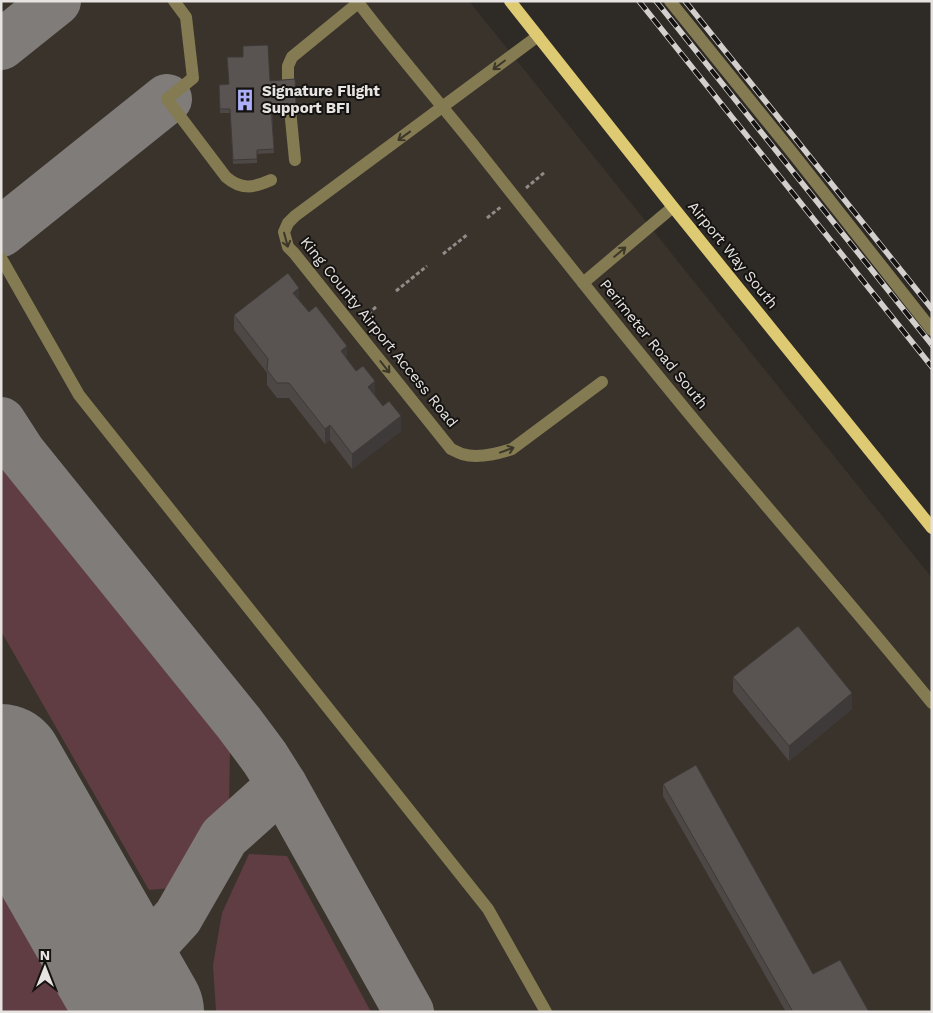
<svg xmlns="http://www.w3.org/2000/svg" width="933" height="1013" viewBox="0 0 933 1013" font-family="'Work Sans',sans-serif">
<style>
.built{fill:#3a332b}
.green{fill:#5f3d42}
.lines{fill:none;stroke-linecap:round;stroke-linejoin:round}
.taxiway{stroke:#807c7a;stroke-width:50}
.runway{stroke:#807c7a;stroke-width:126}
.path{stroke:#8f8c89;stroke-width:3;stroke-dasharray:4 2.5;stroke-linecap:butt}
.minor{stroke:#847b52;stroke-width:12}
.major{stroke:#deca72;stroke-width:12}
.rail-casing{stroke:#d2cfcd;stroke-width:5.5}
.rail{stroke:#151311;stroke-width:4;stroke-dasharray:11;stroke-linecap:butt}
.wall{fill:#4d4746}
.shaded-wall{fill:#3e3a39}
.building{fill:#595351;stroke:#3e3a39}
.oneway{stroke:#3c3728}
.labels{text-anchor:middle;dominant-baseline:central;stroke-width:4;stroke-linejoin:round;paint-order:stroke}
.poi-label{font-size:15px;font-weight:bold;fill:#e6e3e1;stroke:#151311;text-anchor:start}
.street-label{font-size:15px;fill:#e6e3e1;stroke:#151311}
</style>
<rect width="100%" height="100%" fill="#2e2a26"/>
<path class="built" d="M1,1h468l463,577v434h-931z"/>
<g class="green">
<path d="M1,463l208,255 21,34 -1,49 -38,65 -19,22 -23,2 -148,-259z"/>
<path d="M249,854l38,2 84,156h-155l-3,-47 9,-52z"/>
<path d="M1,877l78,135h-78z"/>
</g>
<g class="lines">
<g class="taxiway">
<path d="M1,45l55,-44"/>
<path d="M1,232l166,-133"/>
<path d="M1,422l20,31 218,270 26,35 17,27 127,227"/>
<path d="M122,978l56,-61 46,-80 58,-52"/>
</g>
<path class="runway" d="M1,767l140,245"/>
<g class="path">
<path d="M526,188l19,-16"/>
<path d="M487,218l15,-12"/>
<path d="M443,254l25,-20"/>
<path d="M396,291l31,-25"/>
<path d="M363,318l13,-11"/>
</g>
<g class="minor">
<path d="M174,1l12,16 7,61 -26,21 59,78c15,13 27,11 45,3"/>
<path d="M357,1c37,49 77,95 115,142 80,101 160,203 243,302 72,86 146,171 217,258"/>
<path d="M670,1l121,150 141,179"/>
<path d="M538,36l-243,180 -7,7 -4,9 4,15 6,6 157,196c3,1 7,4 11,5 16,5 35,0 50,-5l90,-67"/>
<path d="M288,82v-16l4,-9 66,-54"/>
<path d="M290,109l5,51"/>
<path d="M1,258l78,137 409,514 58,103"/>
<path d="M583,283l90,-76"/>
</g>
<path class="major" d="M510,1l163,206 259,321"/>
<g class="rail-casing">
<g id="rail">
<path d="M639,1l293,366"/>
<path d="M656,1l276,344"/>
<path d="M685,1l247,308"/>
</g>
</g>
<use href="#rail" class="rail"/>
</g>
<g class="wall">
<path d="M295,79l1,30 -24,2 2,42 -17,1v9l-24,1 -3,-51h-10l-1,-28z"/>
<path d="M299,300l76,96 26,35 -49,38 -22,-29 -5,4 -36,-46h-12l-10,-13v-12l-33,-43v-15z"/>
<path d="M733,677l119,32 -63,52 -56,-69z"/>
<path d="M663,784l150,190 56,38h-83l-123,-216z"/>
</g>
<g class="shaded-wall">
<path d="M299,288v15l-6,-10z"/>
<path d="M347,346v15l-6,-10z"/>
<path d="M375,381v15l-7,-9z"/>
<path d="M401,416v15l-49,38v-15z"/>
<path d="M330,425v15l-5,4v-15z"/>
<path d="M852,693v16l-63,52v-15z"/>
</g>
<g class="building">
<path d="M268,45l2,36 25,-2 1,26 -25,2 3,42 -17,1v9l-24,1 -3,-51h-10l-1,-24 10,-1 -2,-27h16v-11z"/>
<path d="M288,273l11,15 -6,5 16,19 7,-6 31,40 -6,5 15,20 7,-5 12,15 -7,6 15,19 6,-5 12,15 -49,38 -22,-29 -5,4 -36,-46h-12l-10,-13 1,-11 -34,-44z"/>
<path d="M798,626l54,67 -63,53 -56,-69z"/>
<path d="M696,765l117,209 27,-14 29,52h-76l-130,-228z"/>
</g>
<defs><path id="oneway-shaft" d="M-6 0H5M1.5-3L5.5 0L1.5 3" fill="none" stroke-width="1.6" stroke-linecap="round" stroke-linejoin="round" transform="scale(1.25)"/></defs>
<g class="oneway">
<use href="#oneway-shaft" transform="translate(499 65) rotate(143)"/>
<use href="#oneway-shaft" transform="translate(404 136) rotate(144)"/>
<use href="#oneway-shaft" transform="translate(286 240) rotate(75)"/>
<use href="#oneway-shaft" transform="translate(620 252) rotate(-40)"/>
<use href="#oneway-shaft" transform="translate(385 367) rotate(51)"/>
<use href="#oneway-shaft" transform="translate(507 450) rotate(-20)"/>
</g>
<defs>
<g id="building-bare" transform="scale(1.725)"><path d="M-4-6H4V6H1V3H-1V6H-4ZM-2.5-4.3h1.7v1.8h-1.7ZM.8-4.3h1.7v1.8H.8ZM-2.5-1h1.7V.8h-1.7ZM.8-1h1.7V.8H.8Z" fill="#adaffb" stroke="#151311" stroke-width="2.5" paint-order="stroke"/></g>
</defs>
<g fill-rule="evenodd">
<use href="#building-bare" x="245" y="100"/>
</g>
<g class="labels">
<g class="poi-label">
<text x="262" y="91">Signature Flight<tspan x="262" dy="17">Support BFI</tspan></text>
</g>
<g class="street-label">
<text transform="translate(733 255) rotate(51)">Airport Way South</text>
<text transform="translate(379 332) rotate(51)">King County Airport Access Road</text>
<text transform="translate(654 344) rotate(51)">Perimeter Road South</text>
</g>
</g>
<rect width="933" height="1013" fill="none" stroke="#e6e3e1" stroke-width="5"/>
<g transform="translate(45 968)" stroke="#151311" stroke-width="4" paint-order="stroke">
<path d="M0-4L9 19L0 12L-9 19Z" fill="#e6e3e1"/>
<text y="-8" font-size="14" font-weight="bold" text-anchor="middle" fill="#e6e3e1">N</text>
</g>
</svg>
